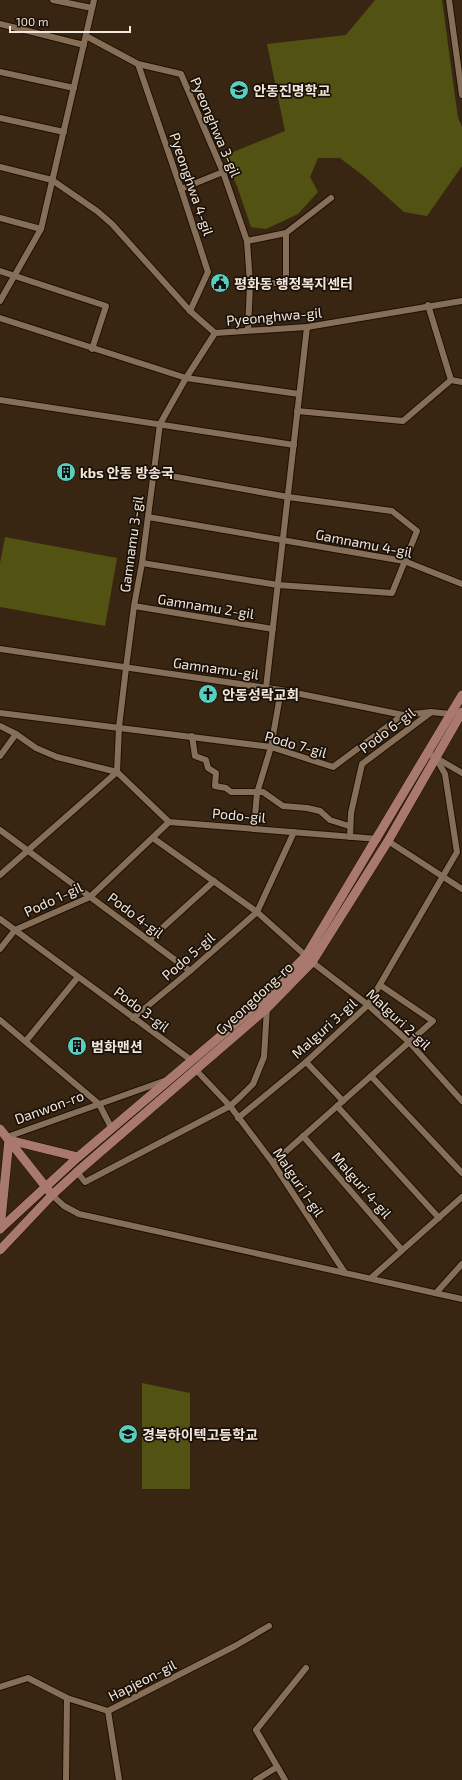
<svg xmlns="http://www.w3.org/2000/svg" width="462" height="1780" viewBox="0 0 462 1780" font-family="'Exo 2','Noto Sans KR',sans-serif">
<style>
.green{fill:#525312}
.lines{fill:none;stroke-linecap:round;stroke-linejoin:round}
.street-casing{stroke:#200f00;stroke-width:8}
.secondary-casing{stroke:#200f00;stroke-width:10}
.street{stroke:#856f59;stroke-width:6}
.secondary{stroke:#a8796c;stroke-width:9}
.labels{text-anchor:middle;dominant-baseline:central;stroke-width:3.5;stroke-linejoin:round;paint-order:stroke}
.poi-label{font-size:14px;font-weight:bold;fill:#f3e6da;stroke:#1a1109;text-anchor:start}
.street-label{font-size:14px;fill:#f3e6da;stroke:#1a1109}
</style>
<rect width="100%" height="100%" fill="#392612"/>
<g class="green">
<path d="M375,0h67l16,118 4,9v39l-35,50 -23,-4 -39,-35 -25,-19h-22l-8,19 8,15 -20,22 -32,15 -15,-2 -14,-41 -14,-30 62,-25 -18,-87 79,-9z"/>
<path d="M5,537l112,21 -12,68 -105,-19v-44z"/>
<path d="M142,1383l48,10v96h-48z"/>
</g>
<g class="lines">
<g class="street-casing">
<g id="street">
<path d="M53,0l39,8"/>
<path d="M449,0l13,95"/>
<path d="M0,24l84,21"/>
<path d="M86,36l52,28 43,10 42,98 24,69 39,-8 45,-35"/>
<path d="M138,64l43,125 27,83 -18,39"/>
<path d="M0,72l74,16"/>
<path d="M0,118l64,14"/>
<path d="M0,167l52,13 45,31 15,13 78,87 25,22 92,-6 155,-26"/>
<path d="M181,189l42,-17"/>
<path d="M0,218l41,11"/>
<path d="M286,233v51"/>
<path d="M247,241l3,43 -2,46"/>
<path d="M0,271l106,35 -14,43"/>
<path d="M250,284l86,-3"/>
<path d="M0,301l41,-72 53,-229"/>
<path d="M428,305l23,75"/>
<path d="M0,318l186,60 113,16"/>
<path d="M0,400l294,45"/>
<path d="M297,411l106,10 48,-41 11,2"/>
<path d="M148,517l256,44 58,23"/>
<path d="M142,563l136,22 114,8 25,-62 -25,-20 -104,-14 -134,-24"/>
<path d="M134,606l139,23"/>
<path d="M0,649l281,41 122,25 28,-3 20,2"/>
<path d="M266,688l41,-361"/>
<path d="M0,713l271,34 62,20 70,-52"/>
<path d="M0,726l16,8 20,14 21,9 60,15 52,50 209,17"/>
<path d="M192,736l3,20 11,4 2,8 8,5 -1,13 11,2 5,4h32l20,14 24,2 13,3 10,9 19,6"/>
<path d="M428,753l34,20"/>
<path d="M0,756l16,-22"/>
<path d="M254,829l3,-36 14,-46 10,-57"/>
<path d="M0,830l190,141"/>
<path d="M350,837l1,-24 11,-49 68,-51"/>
<path d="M153,838l104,74 49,44"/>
<path d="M388,841l74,48"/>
<path d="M0,875l117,-103 2,-45 7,-59 8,-62 8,-43 18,-139 26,-46 29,-45"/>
<path d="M0,919l191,141"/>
<path d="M149,940l65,-59"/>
<path d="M0,949l15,-19 75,-33 79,-75"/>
<path d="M312,962l56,43 41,37 53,59"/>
<path d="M133,1018l57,-47 67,-59 37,-80"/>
<path d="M0,1020l99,84 13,25"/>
<path d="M26,1041l52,-64"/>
<path d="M306,1062l37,39"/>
<path d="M196,1070l34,36 43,57 72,110"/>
<path d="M371,1076l91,97"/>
<path d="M337,1106l102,112"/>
<path d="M238,1118l68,-56 62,-57 89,-153 -12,-78 -9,-16"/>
<path d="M303,1136l99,114"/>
<path d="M7,1137l157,-56"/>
<path d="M273,1163l160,-142 -53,-36"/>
<path d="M77,1172l8,10 145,-76 10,-9 13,-13 11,-27 3,-49"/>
<path d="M52,1195l12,11 15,8 383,85"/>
<path d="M371,1278l91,-81"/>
<path d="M436,1293l26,-29"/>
<path d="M0,1687l28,-9 39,20 41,13 127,-65 34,-20"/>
<path d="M108,1711l11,69"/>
<path d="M66,1780l1,-82"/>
<path d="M256,1780l21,-13"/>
<path d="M285,1780l-29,-50 50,-62"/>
</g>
</g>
<g class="secondary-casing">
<g id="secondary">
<path d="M0,1129l49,62"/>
<path d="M0,1229l78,-72 185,-157 43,-44 156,-261"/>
<path d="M0,1229l9,-89 69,17"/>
<path d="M0,1250l52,-55 25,-23 190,-164 45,-46 76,-121 74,-129"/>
</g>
</g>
<use href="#street" class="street"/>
<use href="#secondary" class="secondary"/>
</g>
<defs>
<g id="school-disc" transform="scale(1)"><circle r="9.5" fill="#59cebe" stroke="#1a1109"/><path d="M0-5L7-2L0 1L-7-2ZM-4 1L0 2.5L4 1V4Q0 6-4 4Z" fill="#111"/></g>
<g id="civic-disc" transform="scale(1)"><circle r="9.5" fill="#59cebe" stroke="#1a1109"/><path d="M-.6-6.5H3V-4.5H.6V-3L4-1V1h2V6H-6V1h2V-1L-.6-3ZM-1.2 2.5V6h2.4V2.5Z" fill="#111"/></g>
<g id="building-disc" transform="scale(1)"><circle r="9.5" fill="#59cebe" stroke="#1a1109"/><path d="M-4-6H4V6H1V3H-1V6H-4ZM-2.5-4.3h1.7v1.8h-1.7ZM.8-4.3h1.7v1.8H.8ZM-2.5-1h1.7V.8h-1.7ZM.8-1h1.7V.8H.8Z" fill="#111"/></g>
<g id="church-disc" transform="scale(1)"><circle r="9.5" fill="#59cebe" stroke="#1a1109"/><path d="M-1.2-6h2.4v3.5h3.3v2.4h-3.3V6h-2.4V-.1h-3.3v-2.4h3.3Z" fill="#111"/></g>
</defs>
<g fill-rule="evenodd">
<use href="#school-disc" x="239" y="90"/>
<use href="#civic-disc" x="220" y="283"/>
<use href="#building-disc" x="66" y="472"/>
<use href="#church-disc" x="208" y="694"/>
<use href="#building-disc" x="77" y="1046"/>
<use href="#school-disc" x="128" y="1434"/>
</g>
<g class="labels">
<g class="poi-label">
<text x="253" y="90">안동진명학교</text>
<text x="234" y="283">평화동 행정복지센터</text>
<text x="80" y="472">kbs 안동 방송국</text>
<text x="222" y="694">안동성락교회</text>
<text x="91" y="1046">범화맨션</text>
<text x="142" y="1434">경북하이텍고등학교</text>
</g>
<g class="street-label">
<text transform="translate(216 127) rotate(67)">Pyeonghwa 3-gil</text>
<text transform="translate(192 184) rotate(71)">Pyeonghwa 4-gil</text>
<text transform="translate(274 316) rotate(-5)">Pyeonghwa-gil</text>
<text transform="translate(364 543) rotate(11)">Gamnamu 4-gil</text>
<text transform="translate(131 544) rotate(-82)">Gamnamu 3-gil</text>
<text transform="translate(206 606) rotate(9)">Gamnamu 2-gil</text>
<text transform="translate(216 668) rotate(8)">Gamnamu-gil</text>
<text transform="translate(387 730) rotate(-37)">Podo 6-gil</text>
<text transform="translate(296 744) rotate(16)">Podo 7-gil</text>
<text transform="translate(239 815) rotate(5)">Podo-gil</text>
<text transform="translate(53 899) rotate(-25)">Podo 1-gil</text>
<text transform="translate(136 915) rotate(37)">Podo 4-gil</text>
<text transform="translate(188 956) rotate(-41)">Podo 5-gil</text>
<text transform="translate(254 998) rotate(-43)">Gyeongdong-ro</text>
<text transform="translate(142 1009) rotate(37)">Podo 3-gil</text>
<text transform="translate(399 1019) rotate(43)">Malguri 2-gil</text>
<text transform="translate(324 1028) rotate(-42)">Malguri 3-gil</text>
<text transform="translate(49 1107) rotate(-20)">Danwon-ro</text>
<text transform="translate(299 1182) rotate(56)">Malguri 1-gil</text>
<text transform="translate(362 1185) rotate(49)">Malguri 4-gil</text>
<text transform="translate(142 1680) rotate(-27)">Hapjeon-gil</text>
</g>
</g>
<path d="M10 26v6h120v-6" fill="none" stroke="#f3e6da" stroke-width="2"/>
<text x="16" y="26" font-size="12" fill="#f3e6da" stroke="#1a1109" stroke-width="3" paint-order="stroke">100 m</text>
</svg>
